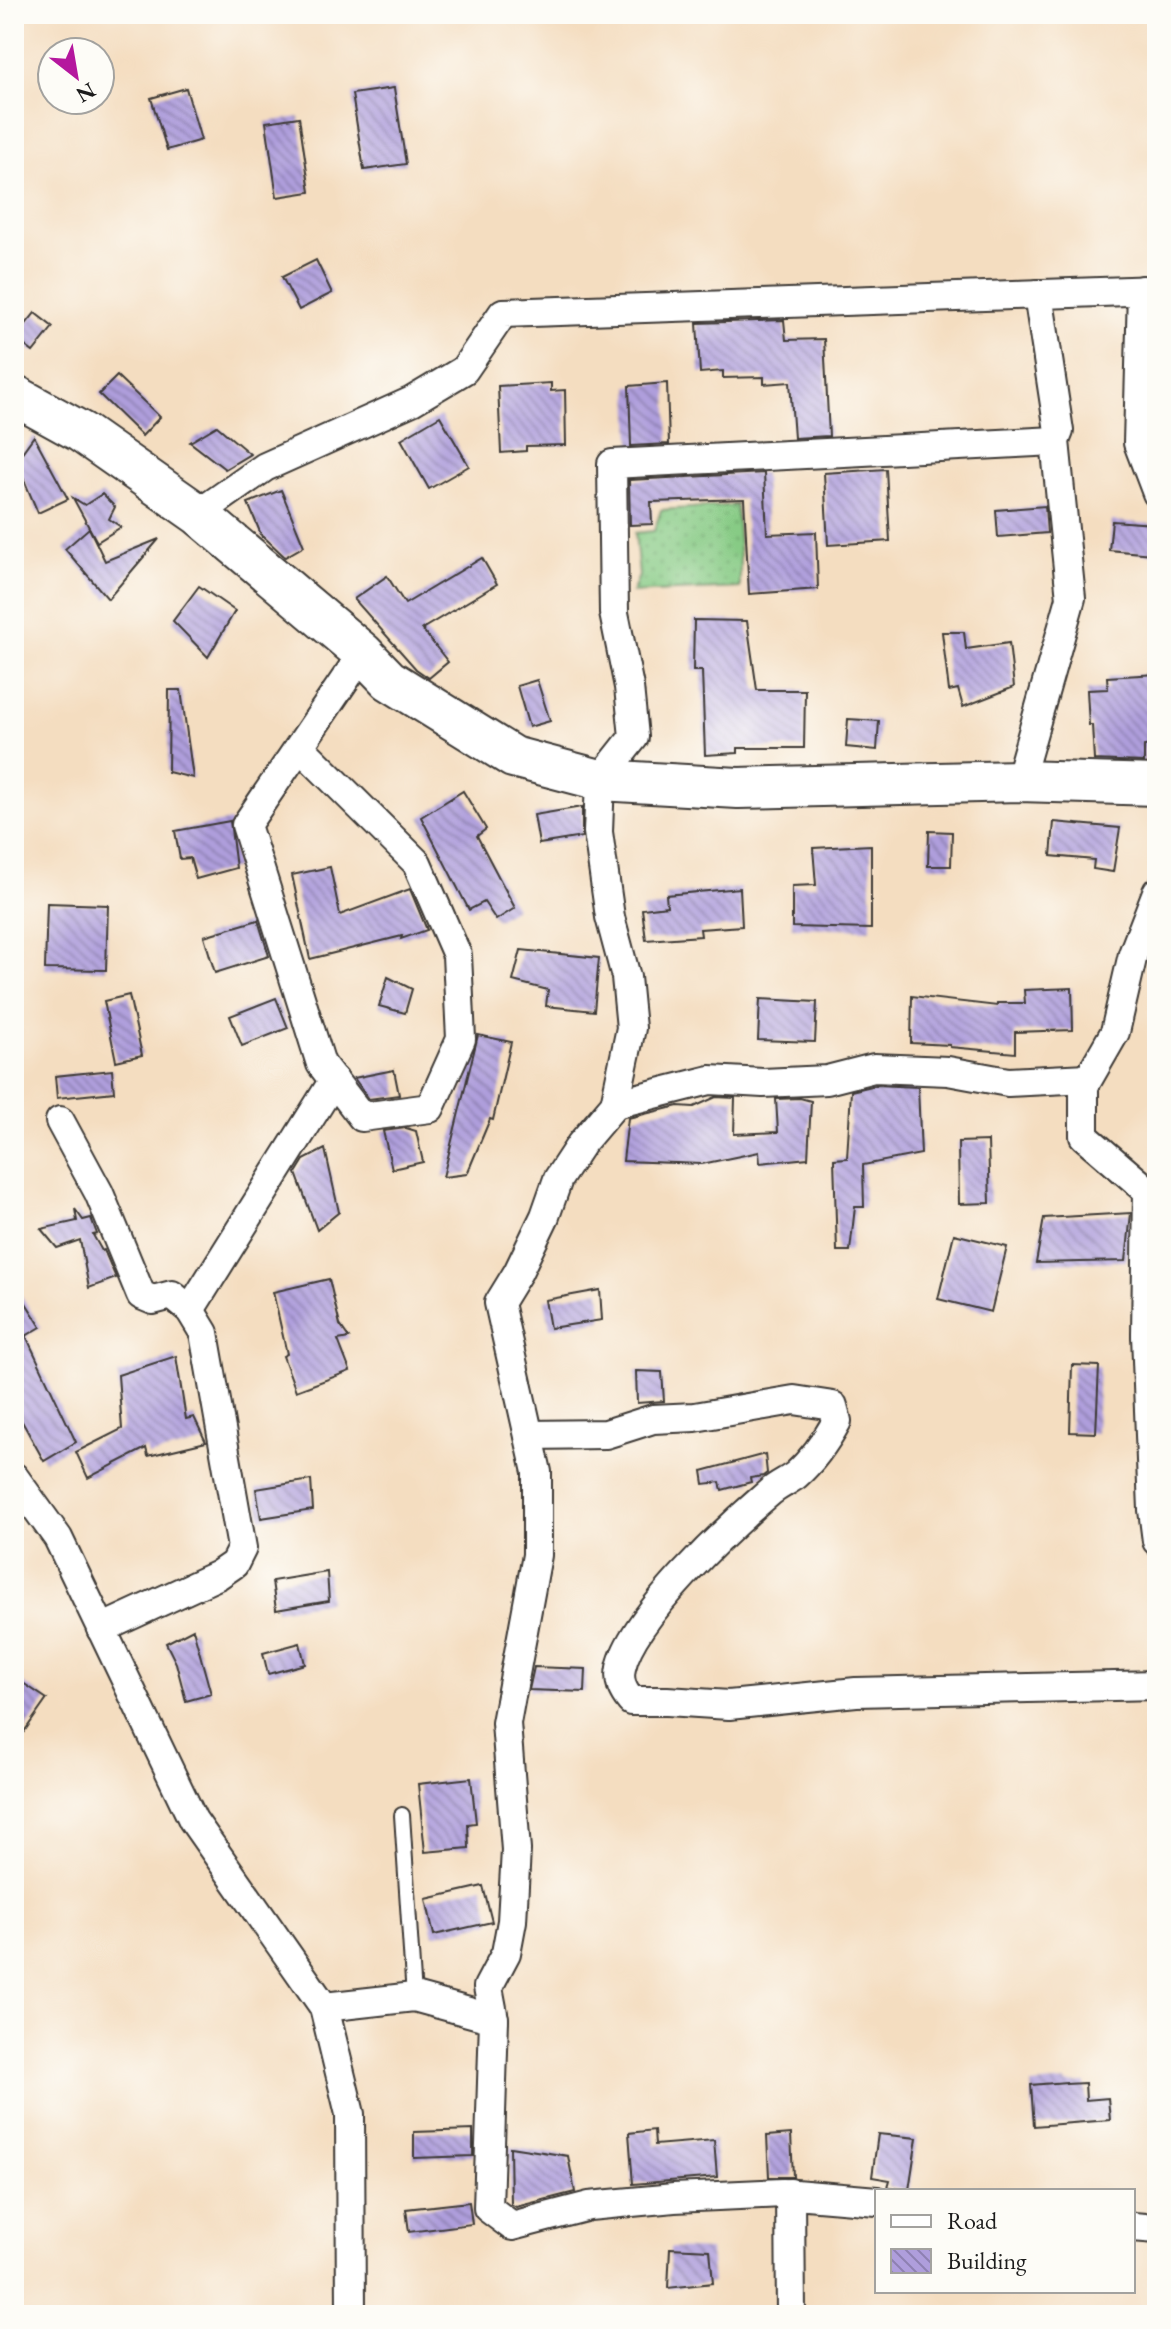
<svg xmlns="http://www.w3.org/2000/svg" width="1171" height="2329" viewBox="0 0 1171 2329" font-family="'EB Garamond',serif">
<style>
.green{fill:url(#green-dots);stroke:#527450;stroke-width:2}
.building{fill:url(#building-back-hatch)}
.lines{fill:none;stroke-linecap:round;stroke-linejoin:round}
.lane-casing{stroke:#3c3935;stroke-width:18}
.street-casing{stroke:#3c3935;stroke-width:32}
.secondary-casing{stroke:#3c3935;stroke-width:44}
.lane{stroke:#fff;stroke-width:14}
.street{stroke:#fff;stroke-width:28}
.secondary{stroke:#fff;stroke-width:40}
</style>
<defs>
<pattern id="green-dots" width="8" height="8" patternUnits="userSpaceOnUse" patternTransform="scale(2)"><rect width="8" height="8" fill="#87cb85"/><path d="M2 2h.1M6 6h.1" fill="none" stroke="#74ae72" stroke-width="1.8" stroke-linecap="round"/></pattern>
<pattern id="building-back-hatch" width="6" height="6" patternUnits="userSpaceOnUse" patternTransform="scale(2)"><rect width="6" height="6" fill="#af9edc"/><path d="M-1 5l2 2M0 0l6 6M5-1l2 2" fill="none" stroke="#8e80b2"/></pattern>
</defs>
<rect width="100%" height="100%" fill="#fdfcf7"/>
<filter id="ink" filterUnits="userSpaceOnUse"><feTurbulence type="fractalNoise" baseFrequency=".0125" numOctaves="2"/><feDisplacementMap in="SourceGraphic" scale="16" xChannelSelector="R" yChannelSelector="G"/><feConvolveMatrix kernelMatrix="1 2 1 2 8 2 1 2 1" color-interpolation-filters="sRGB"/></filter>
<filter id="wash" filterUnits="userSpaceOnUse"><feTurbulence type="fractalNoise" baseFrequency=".006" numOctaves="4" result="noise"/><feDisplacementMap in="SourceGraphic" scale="32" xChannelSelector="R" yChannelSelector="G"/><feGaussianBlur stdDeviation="1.8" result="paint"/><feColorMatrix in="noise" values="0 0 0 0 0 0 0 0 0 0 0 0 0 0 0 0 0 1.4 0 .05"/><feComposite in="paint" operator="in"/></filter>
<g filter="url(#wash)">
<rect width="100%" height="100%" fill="#f4ddc0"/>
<path class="green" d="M736,505l4,52v31l-108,5 7,-17 -4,-43 19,-2 7,-21z"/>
<g id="blocks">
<g class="building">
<path d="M186,88l15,52 -34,10 -16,-52z"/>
<path d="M394,88l12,76 -42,6 -12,-76z"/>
<path d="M299,117l11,75 -33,5 -11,-75z"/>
<path d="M316,260l16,33 -33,17 -17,-33z"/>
<path d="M35,313l18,14 -20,25 -18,-14z"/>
<path d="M784,320l2,20 38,-1 5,97 -35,2 -4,-56 -26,2v-7l-41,1v-7l-23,2 -3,-50z"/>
<path d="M117,376l43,41 -18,19 -43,-42z"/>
<path d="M551,383v8l14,-1 1,55 -40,1v5l-25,2 -3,-67z"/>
<path d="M667,383l2,61 -38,2 -2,-60z"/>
<path d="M440,416l29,50 -40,23 -28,-50z"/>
<path d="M217,426l33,28 -25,15 -35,-27z"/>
<path d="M34,436l34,63 -30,14 -22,-52z"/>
<path d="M886,469l4,72 -62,4 -4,-72z"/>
<path d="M764,473l3,61 49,-2 2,57 -69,5 -5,-95 -93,3 1,22 -22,1 -1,-45z"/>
<path d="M281,490l23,56 -19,11 -21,-20h-2l-14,-34z"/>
<path d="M102,494l13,13 -6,12 12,8 -24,15 -24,-44 12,7z"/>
<path d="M1045,506l2,27 -49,4 -2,-27z"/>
<path d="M1112,521l42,3 -2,30 -43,-4z"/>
<path d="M89,528l16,33 54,-22 -51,60 -43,-50z"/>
<path d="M482,558l15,26 -75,45 26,33 -19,16 -13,-9 -62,-70 33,-23 18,28z"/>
<path d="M199,586l36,25 -27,46 -35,-36z"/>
<path d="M694,620l53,1 10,69h48l-1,58h-66v5l-33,2 -3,-84h-9z"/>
<path d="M942,632h22l2,17 43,-6 5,44 -51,20 -5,-18 -9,2z"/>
<path d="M1157,674v70l-13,2v16l-50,-2 -2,-35h-3l-2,-35 21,-1 -1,-12z"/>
<path d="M537,680l13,41 -21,6 -12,-41z"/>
<path d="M169,690h12l12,88 -25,-6z"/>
<path d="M848,719l31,2 -2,29 -31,-3z"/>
<path d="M463,791l23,38 -9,7 38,72 -19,12 -12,-18 -15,8 -48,-93z"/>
<path d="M582,807v30l-43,7 -5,-29z"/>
<path d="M230,821l6,47 -40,11 -6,-21 -10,1 -5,-28z"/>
<path d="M1054,822l66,6 -7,44 -20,-3 1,-9 -43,-4z"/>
<path d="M929,831l23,1 -1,34h-23z"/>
<path d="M871,845v84l-79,-2v-41l24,-1 -3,-37z"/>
<path d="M330,867l10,48 70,-26 17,41 -26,9 1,-3 -92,23 -18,-84z"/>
<path d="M740,888l2,38 -42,3 1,7 -55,4 -4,-31 25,-3 -1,-11z"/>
<path d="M47,903l61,2 -2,65 -61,-1z"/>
<path d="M258,920l11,36 -54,17 -11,-37z"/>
<path d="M521,950l78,8 -5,53 -48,-5 2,-16 -35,-9z"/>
<path d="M388,977l24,12 -7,24 -26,-7z"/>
<path d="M1072,988l1,42 -58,2v21l-65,-6v-2l-39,-2 1,-47 85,10v-3h28l-1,-13z"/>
<path d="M129,995l13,60 -26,6 -12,-60z"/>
<path d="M276,998l12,30 -46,18 -12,-30z"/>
<path d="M760,999l57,3 -2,40 -57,-2z"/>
<path d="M478,1035l33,7 -18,78 -3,-1 -23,55 -24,3z"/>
<path d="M112,1070l2,22 -57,6 -2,-22z"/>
<path d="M394,1070l5,25 -30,4 -15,-21z"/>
<path d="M876,1085l42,2 3,67 -58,11 1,42h-9l-5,44h-13l-3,-92 13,-1 4,-67z"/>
<path d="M716,1097l19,1 -1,36 44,-2 -2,-33 24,-1 11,3 -3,57 -48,5 -1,-11 -57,12 -79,-3 5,-43 50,-12 16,1z"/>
<path d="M406,1128l10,3 7,31 -31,7 -9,-38z"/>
<path d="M988,1141l2,62 -31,1 -1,-62z"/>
<path d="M325,1149l14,63 -22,18 -21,-57 8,-13z"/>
<path d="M75,1209l8,11 8,-2 6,16 -4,1 9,16 2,-1 12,28 -27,10 -9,-48 -23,8 -16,-19 36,-8z"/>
<path d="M1131,1213l-5,48 -90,2 8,-45z"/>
<path d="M954,1234l53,13 -16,65 -53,-13z"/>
<path d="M329,1279l11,46 9,13 -11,2 12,31 -54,20 -13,-35 4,-2 -14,-62z"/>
<path d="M14,1284l27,43 -15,9 50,106 -32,19 -30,-54z"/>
<path d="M600,1290l2,30 -52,8 -5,-28z"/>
<path d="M176,1356l10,63 8,-2 12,25 -58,14 -2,-8 -58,30 -12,-26 46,-23 -4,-54z"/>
<path d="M1072,1365l27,1 -3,67 -26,-1z"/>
<path d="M636,1371l26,1 2,29 -27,2z"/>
<path d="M765,1454l2,19 -4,3 -13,2 1,4 -29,8 -2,-8 -16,2 -2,-13z"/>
<path d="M311,1480l2,30 -52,8 -5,-29z"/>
<path d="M327,1572l2,29 -53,9 -4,-29z"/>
<path d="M193,1629l18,65 -25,7 -10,-38 -10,-20z"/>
<path d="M300,1643l5,21 -37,10 -5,-21z"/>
<path d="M534,1667l52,2 -1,23 -56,-2z"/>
<path d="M14,1677l33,22 -33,47z"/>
<path d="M471,1778l5,45 -8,1 1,24 -44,4 -7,-68z"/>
<path d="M483,1886l9,36 -58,13 -8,-36z"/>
<path d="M1066,2082v2l19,-1 1,17 22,-2 2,22 -76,6 -3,-41z"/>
<path d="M473,2130v26l-59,2v-26z"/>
<path d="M654,2130l1,15 59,-5 3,37 -84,7 -4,-51z"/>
<path d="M791,2134l2,43h-24l-2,-41z"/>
<path d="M878,2134l39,4 -8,52 -21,-3 2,-7 -18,-3z"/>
<path d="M510,2147l58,9 7,36 -59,15 -5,-3z"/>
<path d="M469,2202l3,22 -63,8 -3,-23z"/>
<path d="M670,2248l40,2 3,33 -45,5z"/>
</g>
</g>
</g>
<g filter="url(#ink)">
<use href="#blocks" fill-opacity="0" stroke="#3c3935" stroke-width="2"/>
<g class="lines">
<g class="lane-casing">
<path id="lane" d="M402,1815l12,182"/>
</g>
<g class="street-casing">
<g id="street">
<path d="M1142,290l-4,153 19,50"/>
<path d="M198,514l67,-47 147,-66 52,-31 39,-57 654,-23"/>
<path d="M300,747l117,116 40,92 4,84 -31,69 -68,9 -41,-53 -75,-239 117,-172"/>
<path d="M1019,781l52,-183 -16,-157 4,-10 -21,-137"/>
<path d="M1157,892l-24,62 -18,78 -31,54v50l64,55 -2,144 11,-1"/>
<path d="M615,1104l95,-24 53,3 64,-3 47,-12 74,3 60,11 80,-4"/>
<path d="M60,1121l39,72 42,102 12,5 19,-5 18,15 14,23 38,215 -8,16 -16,11 -117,54"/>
<path d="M190,1310l144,-230"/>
<path d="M1146,1335l7,175 4,31"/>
<path d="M529,1435l77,-1 47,-15 42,-2 99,-17 39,6 4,15c-11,20 -24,39 -41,54 -8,6 -18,10 -26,17 -40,34 -139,126 -149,176 -3,14 2,23 10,33h36l62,4 127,-13 301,-7"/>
<path d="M14,1477l44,61 135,282 131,187 26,107 1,201"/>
<path d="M324,2007l90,-10 80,22 -6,189 24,18 77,-20 85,-8 109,-5 94,8"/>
<path d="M494,2019l-6,-32 18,-34 6,-32 4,-71 -10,-127 31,-168v-83l-38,-169 19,-31 27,-56 13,-37 23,-35 34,-40 16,-76 -5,-51 -16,-60 -12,-85 2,-52 34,-43 -5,-50 -15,-74 -2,-149 443,-23"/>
<path d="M790,2193l1,122"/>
<path d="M1133,2227l24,2"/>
</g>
</g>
<g class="secondary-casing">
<path id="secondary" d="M14,395l67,37 117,82 165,139 26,27 124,77 87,23 138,8 281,-7 138,4"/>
</g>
<use href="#lane" class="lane"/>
<use href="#street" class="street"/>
<use href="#secondary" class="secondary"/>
</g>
</g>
<rect width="1171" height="2329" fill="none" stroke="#fdfcf7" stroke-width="48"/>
<rect x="875" y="2189" width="260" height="104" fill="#fdfcf7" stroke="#a3a29f" stroke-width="2"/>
<rect x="891" y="2215" width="40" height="12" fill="#ffffff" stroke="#a3a29f" stroke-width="2"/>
<text x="947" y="2229" font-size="24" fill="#1c1c1c">Road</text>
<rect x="891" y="2249" width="40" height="24" fill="url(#building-back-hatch)" stroke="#a3a29f" stroke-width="2"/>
<text x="947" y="2269" font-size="24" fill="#1c1c1c">Building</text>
<g transform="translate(76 76) rotate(149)"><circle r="38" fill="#fdfcf7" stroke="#a3a29f" stroke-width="2"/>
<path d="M0-6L14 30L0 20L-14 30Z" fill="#b5179e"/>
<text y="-12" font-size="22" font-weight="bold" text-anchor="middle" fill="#1c1c1c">N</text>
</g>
</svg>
